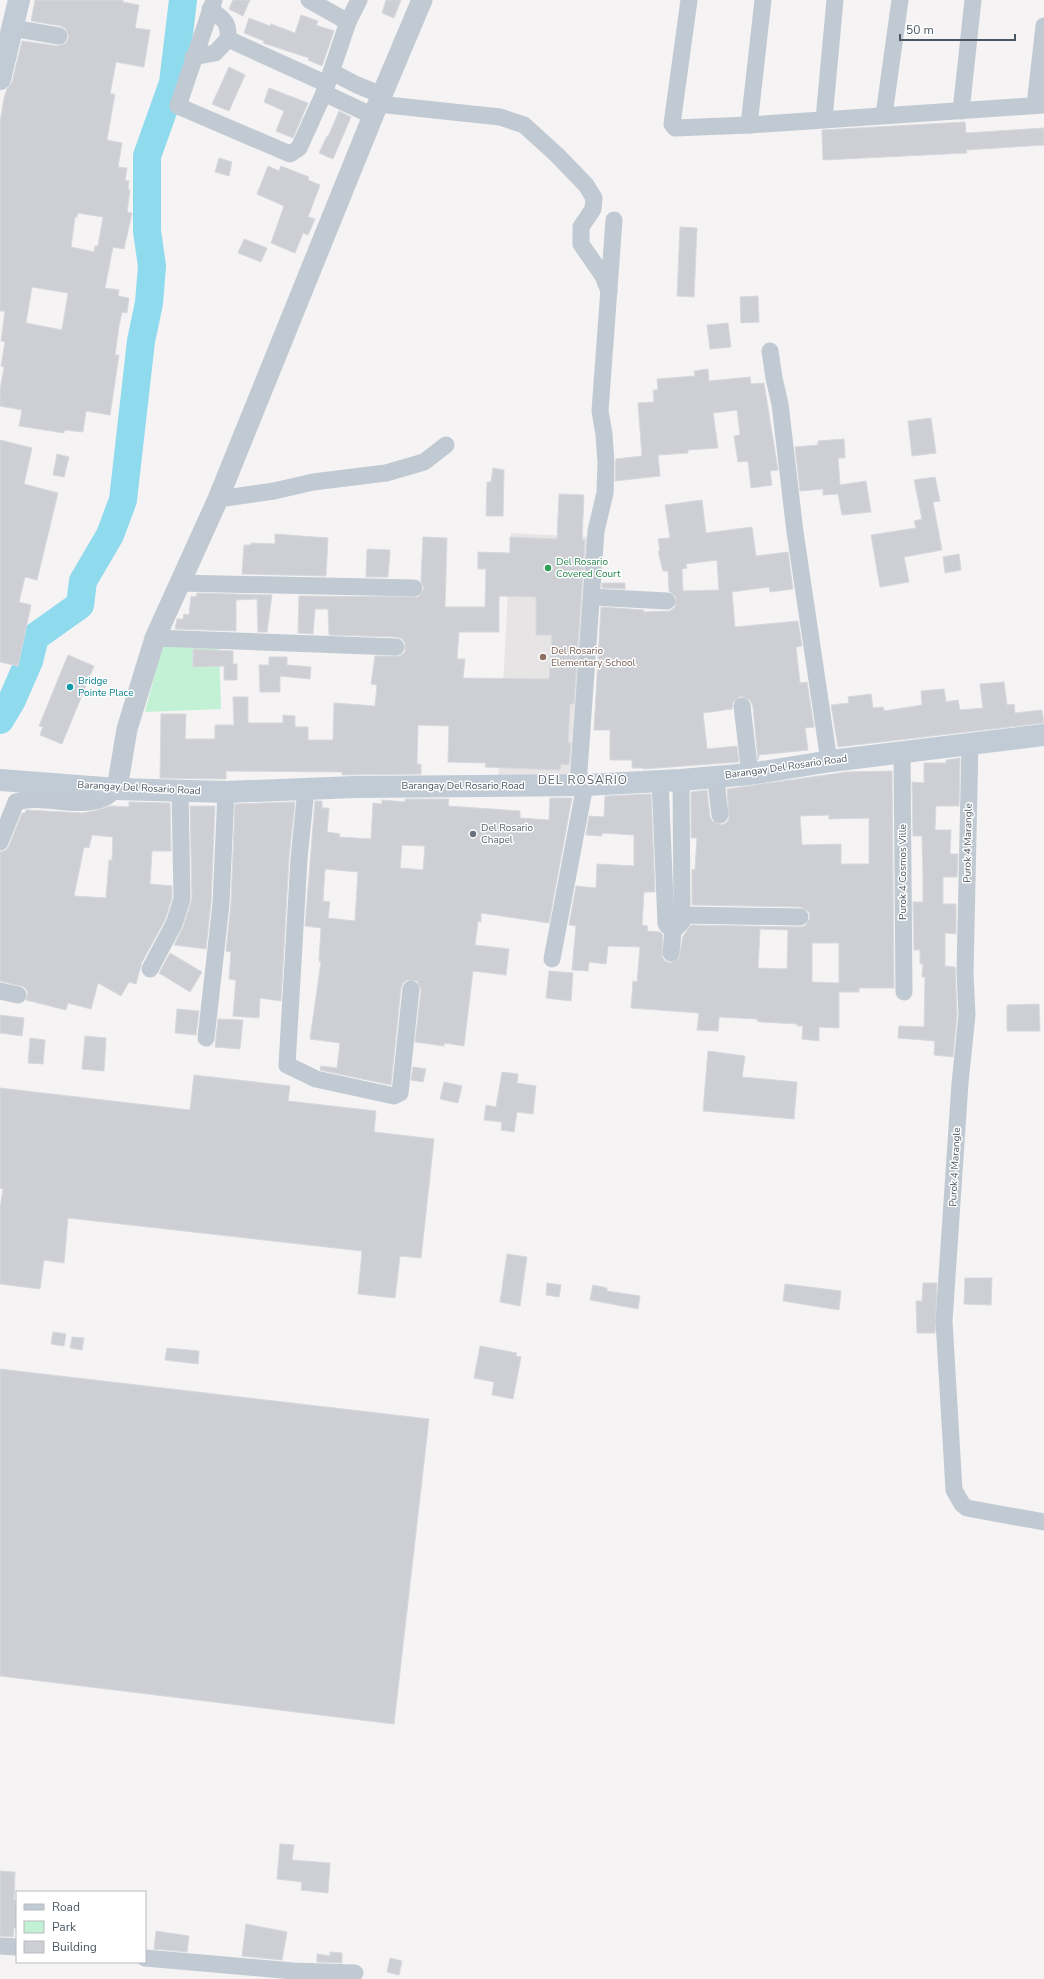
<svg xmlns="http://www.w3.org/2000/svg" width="1044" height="1979" viewBox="0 0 1044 1979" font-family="'Nunito Sans',sans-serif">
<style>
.education{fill:#e6e4e5}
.green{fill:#c3f1d5}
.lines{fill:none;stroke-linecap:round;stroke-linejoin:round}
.river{stroke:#90daee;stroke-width:28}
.building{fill:#cdcfd5;stroke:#d7d9de;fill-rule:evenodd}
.minor{stroke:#c1cad2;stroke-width:17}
.tertiary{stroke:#c1cad2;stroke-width:21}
.secondary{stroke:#c1cbd6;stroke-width:22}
.leisure-dot{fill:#2e9e5b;stroke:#fff;stroke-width:1.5}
.education-dot{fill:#8d6e63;stroke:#fff;stroke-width:1.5}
.culture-dot{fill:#0f9aa8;stroke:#fff;stroke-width:1.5}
.worship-dot{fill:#6b7280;stroke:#fff;stroke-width:1.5}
.labels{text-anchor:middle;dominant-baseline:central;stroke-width:3;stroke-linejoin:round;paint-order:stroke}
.leisure-label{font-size:10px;fill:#27864d;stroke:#fff;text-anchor:start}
.education-label{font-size:10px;fill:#785e54;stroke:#fff;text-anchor:start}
.culture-label{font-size:10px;fill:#0d838f;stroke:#fff;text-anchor:start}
.street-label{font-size:10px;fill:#4a5661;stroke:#fff}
.worship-label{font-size:10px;fill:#5b616d;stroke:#fff;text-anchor:start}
.quarter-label{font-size:12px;letter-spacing:1px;fill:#5f6368;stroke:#fff}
</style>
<rect width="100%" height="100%" fill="#f5f3f3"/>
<path class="education" d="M511,533l79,4 -15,239 -77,4z"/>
<path class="green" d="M162,646l57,1 2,62 -76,3z"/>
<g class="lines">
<path class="river" d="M0,720l12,-20 17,-39 6,-24 45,-32 3,-24 27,-46 13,-35 18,-159 8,-38 3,-37 -5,-35v-75l26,-73 10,-83"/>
</g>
<g class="building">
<path d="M35,0h88v2l16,3 -4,23 15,2 -6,37 -28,-5 -6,32h5l-8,46 15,3 -4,24 9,1 -2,12 4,1 -1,8 2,1 -3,22 5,1 -8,36 -11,-2 -8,41 14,2 -1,6 11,2 -2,15 -5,-1 -3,14 -4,29h4l-9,60 -24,-4 -3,21 -18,-2 -1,3 -45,-7 3,-16 -22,-4v-16l4,-23 -3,-1 4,-24 -4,-1 4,-30h-5v-188l4,-25 3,-9 5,-7 10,-41 36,5 8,-3 3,-6 -3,-8 -5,-3 -30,-5zM78,213l25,4 -5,29h-3l-1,6 -23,-5 4,-30h2zM32,287l36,6 -6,37 -36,-7z"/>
<path d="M233,0h17l-7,16 -14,-7z"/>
<path d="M386,0h15l-7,18 -12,-5z"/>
<path d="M301,15l17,6 -2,4 18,6 -12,35 -14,-6 1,-2 -46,-15 1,-2 -20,-8 5,-15 21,8 1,-2 24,9z"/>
<path d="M229,67l16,8 -16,36 -17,-7z"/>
<path d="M269,88l39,15 -15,35 -17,-7 8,-20 -20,-9z"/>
<path d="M339,111l12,6 -18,42 -14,-6 8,-17 1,1z"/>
<path d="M965,122l1,11 78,-5v17l-78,5 1,3 -144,7 -1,-30z"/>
<path d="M219,158l13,4 -3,14 -14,-4z"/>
<path d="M268,166l11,5 2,-5 28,11 -1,3 12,5 -12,32 7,2 -7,16 -5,-2 -8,20 -24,-10 13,-37 -27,-12z"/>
<path d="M680,227l17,1 -3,69 -17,-1z"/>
<path d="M244,239l23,9 -6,14 -23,-9z"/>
<path d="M758,296l1,26 -18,1 -1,-26z"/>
<path d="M728,323l3,24 -21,2 -3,-24z"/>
<path d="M708,369l1,12 41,-4 1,7 13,-1 14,87 -8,1 2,14 -21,3 -3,-27 -10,1 -4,-26 6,-1 -3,-25 -24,3 5,35 -30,2v3l-30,2 2,21 -45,5 1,-22 26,-3 -4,-53 16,-1 -1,-12h5l-1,-11 38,-3 -1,-5z"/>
<path d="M931,418l5,35 -24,3 -4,-35z"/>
<path d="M844,439l1,19h-7l2,27 26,-4 5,31 -29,3 -4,-21 -15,1v-6l-23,2 -5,-44 23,-2v-4z"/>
<path d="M0,440l32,8 -8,36 34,9 -21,87 -12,-3 -6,25 12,3 -13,61 -18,-4z"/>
<path d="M57,454l12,3 -5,20 -11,-2z"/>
<path d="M493,468l11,2 -1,46h-17l1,-34h4z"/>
<path d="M935,477l5,24 -7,1 9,48 -38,7 5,25 -29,5 -9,-52 45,-7 -2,-7 8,-2 -8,-39z"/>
<path d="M559,494l25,1 -2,45h3l-11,164h-4l-2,39h3l-2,22 -8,-1 -1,6 -75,-3 1,-4 -38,-1 1,-36 -31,-1 -1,39h4v10l-79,1v-3l-116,-1v8l-66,-1 1,-64h25l-1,25h30v-14h19l-1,-28h15v26h35v-8l12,1v11h13v13h25l1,-37 41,3 2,-21 -6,-1 4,-28h25l5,-4v-9l-3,-4 -6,-2 -67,-2 -1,-26h-13l-2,25 -15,-1 1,-37 119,1 6,-8 -3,-8 2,-44 24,1 -2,69h40l1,-38h-8v-17l32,1v-16l47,2zM499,596l37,1v38h16l-3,44 -86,-1 2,-19h-8l2,-27h40z"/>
<path d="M702,500l4,33 46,-6 4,29 32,-4 5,37 -23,3 -1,-5 -37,5 3,35 63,-6 4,25 -6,1 4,36 7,-1 7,45 -9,1 3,22 -49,5 -1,5 -5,-53 -3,-7 -9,-4 -8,6 -1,7 -29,4 4,36 30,-3 2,16 -96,7v-1h-11v-8h-22v-30h-16l7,-123 43,3 -1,2 27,-1 5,-4 1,-10 -7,-6 -1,-20h-5l-5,-20h2l-2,-12 12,-1 -5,-33zM717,560l2,30 -36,1 -1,-22 5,-1 -1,-4z"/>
<path d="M275,534l53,4 -2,38 -84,-2 2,-29h7v-2l24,1z"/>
<path d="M367,549l23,1 -2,27h-22z"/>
<path d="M959,554l2,16 -16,3 -2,-16z"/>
<path d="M602,583h23v6l-23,-1z"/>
<path d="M197,593l75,2 -5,37h-9l-1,-33 -21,1v31l-61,-2 2,-10h6l1,-5 5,1 2,-19 5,1z"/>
<path d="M193,649l40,2v13h4v16h-13v-14l-31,1z"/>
<path d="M68,655l26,11 -32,78 -22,-9 3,-8 -4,-1z"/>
<path d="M269,657h18v8l24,2 -1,12 -30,-3v16h-20l-1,-27h10z"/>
<path d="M1004,682l3,23 7,-1 1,9 27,-3 2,13 -206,24 -7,-42 18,-2 -1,-6 23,-3 2,14 10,-1 1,4 38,-6 -1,-14 23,-2 2,13 12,-2 2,10 23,-2 -3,-24z"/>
<path d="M960,758l-1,48h-23l-1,24h16l-1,24h8l-1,23h-14v27h13v30l-11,-1v33l10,1 2,48 -4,42 -19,-2 1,-14 -37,-3 1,-12 25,1 1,-50h-3l1,-13h-3v-14h-6l-1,-48h10v-27l-1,-39h-9l-1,-54 12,1v-20h22v-3z"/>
<path d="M892,771l2,217h-35v4h-20v36l-20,-1v14l-17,-2 1,-13h-6v-2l-36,-2 -4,-1v-2l-38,-2 -1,14 -21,-1 2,-17 -68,-5 2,-27 4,1 3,-35 -32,-1 -2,18 -17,-2 -1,9 -16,-1 4,-44 -7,-1 7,-39 20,2 1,-24 37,2v-31l-32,-2v3l-16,-1 3,-19 15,1 1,-21 46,-2 4,98h-11l-2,33 6,1 -1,5 13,1 3,3 -1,22 3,4 5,2 9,-5 4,-22 8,-11 109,2 5,-1 5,-8 -1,-6 -9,-5 -108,-2v-36l3,1 2,-32h-6v-46l16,-2 3,27 2,4 9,4 5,-2 3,-4 -2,-30 120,-17zM829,815v4l40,-1v46h-28v-20l-39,1 -2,-29zM760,929l28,1 -1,39 -29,-1zM812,943h27v40l-27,-1z"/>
<path d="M550,798h22l-23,125 -68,-10v9l-3,-1 -3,24 34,4 -3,26 -33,-4 -9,75 -20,-3v3l-29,-4 6,-52 -4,-9 -10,-1 -4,3 -2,5 -10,97 -71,-15 1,-4 16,2 3,-25 -30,-4 11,-77 -2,-1 2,-33 -16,-2 10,-125h7v7h7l-2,24 13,2 -1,3 32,2 2,-36 9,1v-4l23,2v-3h44l-1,7 72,5v7l29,2zM402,845l23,1 -2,24 -23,-2zM325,869l33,3 -3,49 -27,-3 2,-16 -7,-1z"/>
<path d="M129,802l41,1 1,48h-19l-2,33 22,2v12l-7,22 -23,42 -6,22 -7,-2 -8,14 -23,-13 -7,26 -23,-6 -2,7 -40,-10 2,-8 -4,-5 -24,-6v-129l6,-2 3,-4 13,-33h3l1,-3 56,3 12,-2 17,-5 18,1zM92,835l21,2 -1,23h-3l-3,38 -32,-2 10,-49 5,1z"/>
<path d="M295,802l-6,56 -8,143 -21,-3 -1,20 -26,-2 3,-36 -7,-1 2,-27 -5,-1 5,-47 4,-100z"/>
<path d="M190,806h25l-4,97 -5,46 -32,-4 9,-18 9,-28z"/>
<path d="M170,953l32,19 -12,20 -31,-19z"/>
<path d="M549,971l24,2 -2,28 -25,-3z"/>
<path d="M1039,1004l1,27h-33v-26z"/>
<path d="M177,1009l22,2 -3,24 -21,-2z"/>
<path d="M0,1015l24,3 -2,18 -22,-3z"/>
<path d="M218,1019l25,1 -3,29 -25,-2z"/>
<path d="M85,1036l21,2 -2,33 -22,-2z"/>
<path d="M30,1038l15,2 -2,24 -15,-1z"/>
<path d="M708,1051l37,5 -3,21 55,5 -3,37 -91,-8z"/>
<path d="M413,1067l13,2 -3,13 -12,-2z"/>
<path d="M502,1072l16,2 -1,9 19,3 -3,28 -16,-2 -3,20 -13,-2 1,-8 -18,-2 2,-15 10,2z"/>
<path d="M194,1075l96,11 -2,15 88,10 -2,21 60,7 -13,119 -21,-2 -5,42 -37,-4 4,-43 -294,-33 -4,45 -20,-3 -4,29 -40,-5v-75l3,-20 -3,-1v-100l190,22z"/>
<path d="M444,1082l18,4 -4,17 -18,-4z"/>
<path d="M507,1254l20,3 -7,49 -20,-4z"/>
<path d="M965,1278h27l-1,27 -27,-1z"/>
<path d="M547,1283l14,2 -2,12 -13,-2z"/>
<path d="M923,1283h14l-2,50h-18l-1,-32h6z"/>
<path d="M785,1284l56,7 -2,19 -56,-9z"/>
<path d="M593,1285l14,3v3l33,5 -2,13 -48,-9z"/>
<path d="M53,1332l13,2 -2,12 -13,-2z"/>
<path d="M72,1337l12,1 -2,12 -12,-2z"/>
<path d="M480,1346l37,7 -1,3 5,1 -8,42 -21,-4 2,-13 -20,-4z"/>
<path d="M167,1348l32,3 -1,13 -33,-4z"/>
<path d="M0,1369l429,50 -35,305 -394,-48z"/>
<path d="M280,1844l14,1 -2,15 38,3 -2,30 -27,-3 1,-8 -25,-3z"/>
<path d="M0,1871l15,1 -1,28 3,1v27h-3l-1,9 -13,-1z"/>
<path d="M246,1924l41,8 -5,28 -40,-4z"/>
<path d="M156,1931l33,5 -2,16 -33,-3z"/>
<path d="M330,1952l12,1v10l-25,-1v-8l13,2z"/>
<path d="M390,1958l12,3 -3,14 -12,-3z"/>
</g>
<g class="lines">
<g class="minor">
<path d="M214,0l-36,106 112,48 9,-6 25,-55 24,-71 11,-22"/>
<path d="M309,0l39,22"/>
<path d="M689,0l-17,124 3,4 74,-3 295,-20"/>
<path d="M12,28l47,8"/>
<path d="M228,39l99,45"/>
<path d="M193,57l22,-4 13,-14c1,-18 -5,-20 -18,-30"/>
<path d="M332,72l25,13 25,10"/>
<path d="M324,93l49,23"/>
<path d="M378,104l122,13 24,8 33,30 29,30 8,13 -1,11 -12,18v17l22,32 6,15"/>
<path d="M1035,105l9,-79"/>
<path d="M961,111l12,-111"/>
<path d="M884,115l16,-115"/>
<path d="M824,119l11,-119"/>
<path d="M749,125l14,-125"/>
<path d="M770,351l4,27 6,26 15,128 34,229"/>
<path d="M218,499l56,-8 39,-9 73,-9 38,-11 22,-17"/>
<path d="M179,583l235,5"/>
<path d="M592,597l75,4"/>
<path d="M155,638l241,9"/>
<path d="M742,706l8,68"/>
<path d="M970,743l-5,230 2,42 -7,68 -16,238 10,169 8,14 5,4 77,14"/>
<path d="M902,752l2,240"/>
<path d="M718,776l-1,14 3,25"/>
<path d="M660,780l6,144 7,7 9,-9v-7"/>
<path d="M681,780l1,135 118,2"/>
<path d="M578,785l18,-254 9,-38 1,-30 -2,-29 -4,-23 14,-191"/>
<path d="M306,789l-7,70 -12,206 29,14 78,17 6,-3 11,-104"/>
<path d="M0,842l16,-40c28,-8 58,7 86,-3 5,-1 10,-7 15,-10"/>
<path d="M671,953l2,-22"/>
<path d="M552,959l33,-174"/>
<path d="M150,969l24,-45 8,-25 -2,-109"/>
<path d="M0,991l18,4"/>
<path d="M206,1038l15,-134 5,-112"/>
<path d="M0,1946l17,1"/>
<path d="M145,1958l148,13 62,2"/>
</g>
<path class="tertiary" d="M117,789l10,-60 28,-91 63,-139 155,-383 49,-116"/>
<g class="secondary">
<path d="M0,79l19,-79"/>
<path d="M0,780l117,9 109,3 129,-5 230,-2 96,-5 69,-6 81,-13 213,-26"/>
</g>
</g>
<circle class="leisure-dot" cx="548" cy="568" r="4"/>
<circle class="education-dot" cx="543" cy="657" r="4"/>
<circle class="culture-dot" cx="70" cy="687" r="4"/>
<circle class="worship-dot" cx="473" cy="834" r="4"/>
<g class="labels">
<g class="leisure-label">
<text x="556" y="562">Del Rosario<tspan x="556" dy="12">Covered Court</tspan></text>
</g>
<g class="education-label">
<text x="551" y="651">Del Rosario<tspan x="551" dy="12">Elementary School</tspan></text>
</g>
<g class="culture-label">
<text x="78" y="681">Bridge<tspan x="78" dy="12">Pointe Place</tspan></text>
</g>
<g class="street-label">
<text transform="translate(786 767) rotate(-8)">Barangay Del Rosario Road</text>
<text x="463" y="786">Barangay Del Rosario Road</text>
<text transform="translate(139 788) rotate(3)">Barangay Del Rosario Road</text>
<text transform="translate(968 843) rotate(-89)">Purok 4 Marangle</text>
<text transform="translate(903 872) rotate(-90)">Purok 4 Cosmos Ville</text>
<text transform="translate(955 1167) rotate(-87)">Purok 4 Marangle</text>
</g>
<g class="worship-label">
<text x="481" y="828">Del Rosario<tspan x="481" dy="12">Chapel</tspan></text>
</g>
<g class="quarter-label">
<text x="583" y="780">DEL ROSARIO</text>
</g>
</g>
<rect x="16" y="1891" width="130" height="72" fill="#ffffff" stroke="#b7bbc0"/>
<rect x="24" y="1904" width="20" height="6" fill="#c1cbd6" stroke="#b7bbc0"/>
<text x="52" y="1911" font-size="12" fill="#4a5661">Road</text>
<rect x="24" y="1921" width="20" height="12" fill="#c3f1d5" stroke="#b7bbc0"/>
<text x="52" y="1931" font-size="12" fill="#4a5661">Park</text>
<rect x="24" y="1941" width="20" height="12" fill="#cdcfd5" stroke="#b7bbc0"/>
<text x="52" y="1951" font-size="12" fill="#4a5661">Building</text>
<path d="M900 34v6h115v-6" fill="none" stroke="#4a5661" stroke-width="2"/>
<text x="906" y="34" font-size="12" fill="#4a5661" stroke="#ffffff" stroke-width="3" paint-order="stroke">50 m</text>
</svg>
